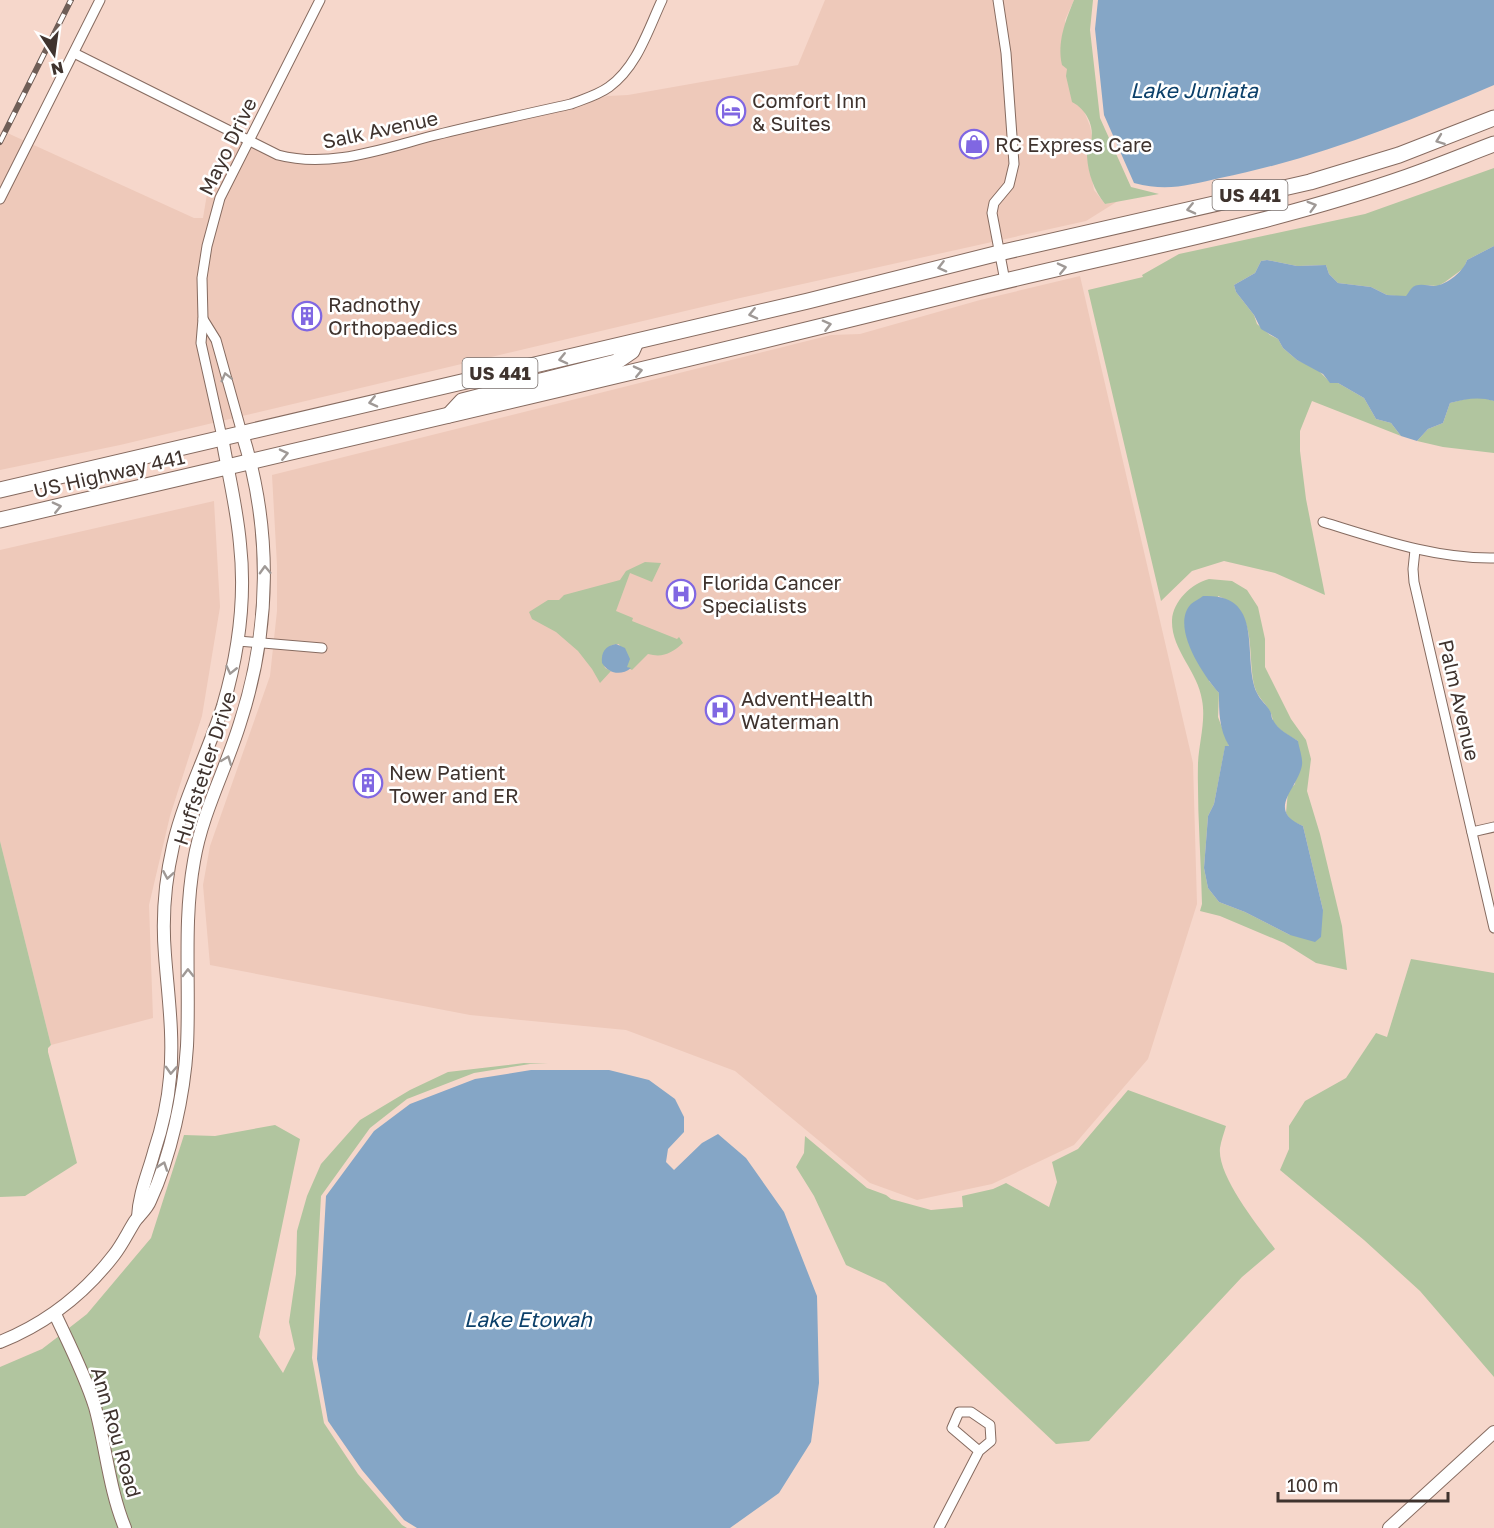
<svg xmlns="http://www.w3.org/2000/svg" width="1494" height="1528" viewBox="0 0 1494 1528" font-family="'Golos Text',sans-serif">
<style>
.built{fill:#eec9ba}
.green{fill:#b1c59f;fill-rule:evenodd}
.water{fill:#85a6c6}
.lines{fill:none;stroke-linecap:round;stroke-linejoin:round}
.minor-casing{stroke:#866b60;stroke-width:11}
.tertiary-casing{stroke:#866b60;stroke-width:14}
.primary-casing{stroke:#866b60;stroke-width:17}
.minor{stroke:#fff;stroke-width:9}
.tertiary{stroke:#fff;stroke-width:12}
.primary{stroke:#fff;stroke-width:15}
.rail-casing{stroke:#6f5e57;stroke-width:6}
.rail{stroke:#fff;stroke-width:4;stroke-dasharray:11;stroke-linecap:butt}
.oneway{stroke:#9f9996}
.labels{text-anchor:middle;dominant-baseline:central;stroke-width:5;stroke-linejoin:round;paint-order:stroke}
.shield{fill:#fff;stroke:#79706d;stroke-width:1.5}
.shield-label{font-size:18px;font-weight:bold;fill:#3f332e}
.poi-label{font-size:20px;fill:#3f332e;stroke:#fff;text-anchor:start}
.street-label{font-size:20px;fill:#3f332e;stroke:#fff}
.water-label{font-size:21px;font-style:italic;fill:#0c406a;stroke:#fff}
</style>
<rect width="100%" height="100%" fill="#f6d7cb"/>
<g class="built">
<path d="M825,0h249l-9,20 2,49 23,57 2,10 -5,17 7,37 11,14 13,-3 -32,20 -346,77 -620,147 -120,25v-338l3,-1 191,87h9l5,-30 28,-52 22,11 70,10 280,-61 20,-1 170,-30z"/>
<path d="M1080,276l113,487 4,141 -49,155 -74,86 -82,39 -75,16 -47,-17 -135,-112 -109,-41 -156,-15 -260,-50 -7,-80 7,-39 60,-170 7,-65v-46l-5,-90 559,-140 29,-1 120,-34z"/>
<path d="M214,501l6,106 -18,109 -32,100 -21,89 4,113 -102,27 -51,-204v-291z"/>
</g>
<g class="green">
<path d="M1074,0h19l-3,30 10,88 31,69 28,7 -54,10c-11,-14 -17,-30 -18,-48 0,-5 3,-9 4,-14 4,-16 -5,-33 -19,-40l-6,-26 1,-7 -5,-4c-5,-23 3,-43 12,-65z"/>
<path d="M1494,168v78l-27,14 -3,8 -19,14 -7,4 -17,-1 -15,12 -19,-2 -16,-8 -33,-4 -9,-9 -3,-9 -29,1 -30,-6 -6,1 -6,12 -21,12 2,7 18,23 3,9 13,11 8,4 5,9 14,12 20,9 12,12 9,2 26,15 12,21 15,4 10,13 -89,-35 -12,30v20l6,48 19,96 -50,-22 -51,-12 -32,10 -31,30 -73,-311 55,-13 -1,-2 37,-21 186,-40z"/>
<path d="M1469,398h15l10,3v52l-51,-6 -26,-6 11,-12 15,-6 7,-20z"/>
<path d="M645,562l16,1 -9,19 -22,-9 -14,38 17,7 -1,3 45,18 2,-2 4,6c-11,10 -20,15 -35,11l-16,16 -5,-3 -8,-23 -7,1 -10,12 3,11 6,3 -11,12 -8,-14 -14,-18 -22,-19 -24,-13 -3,-7 19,-12h11l5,-5 56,-15 6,-9z"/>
<path d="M1209,579l23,2 15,9 11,17 7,32v28l26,52 15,21 5,19 -4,32 13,43 22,92 5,44 -31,-7 -32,-20 -64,-27 -20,-5 2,-7c-1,-47 -5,-94 -4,-141 1,-20 8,-43 4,-63 -4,-29 -31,-50 -30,-80 1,-19 20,-37 37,-41zM1218,596c42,16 28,57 37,92 3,10 11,15 15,24 2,2 2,6 3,9 5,9 16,15 25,20l-3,43 -7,7 -2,22 5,8 12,5 20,84 -33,25 -45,-23 -26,-10 -11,-14 -4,-20 4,-52 6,-12 11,-57 4,-1 -11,-29 1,-24 -10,-12z"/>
<path d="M0,841l51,204 -3,3v4l29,111 -52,33 -25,1z"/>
<path d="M1411,959l83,14v404l-74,-86 -56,-51 -84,-70 9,-21v-23l16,-25 41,-23 30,-45 11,4z"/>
<path d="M524,1063l24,1h-18l-56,9 -67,26 -37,29 -49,68 -9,162 12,65 34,51 44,51 5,3h-276c-16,-39 -20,-82 -31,-122 -7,-27 -20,-52 -31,-78l18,-14 64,-76 33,-103 31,1 60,-11 25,14 -41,198 24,36 12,-24 -6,-27 7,-48 1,-43 10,-35 14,-32 39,-44 50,-30 38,-18z"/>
<path d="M1128,1090l98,36c-2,7 -5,15 -6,22 -3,28 39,79 55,101l-33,28 -153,164 -33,3 -171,-161 -39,-18 -32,-69 -18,-29 8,-14 1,-17 62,52 19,7 5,4 40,11 32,-3 -1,-11 31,-7 13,-6 43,24 8,-25 -5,-20 26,-13z"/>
<path d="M59,1336c11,24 23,48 30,74 11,39 14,81 30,118h-119v-161l42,-18z"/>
</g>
<g class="water">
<path d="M1098,0h396v85c-89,38 -179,74 -274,93 -32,7 -52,14 -86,5l-30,-68 -9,-86z"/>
<path d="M1494,246v155c-16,-5 -28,-2 -44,2l-7,20 -15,6 -11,12 -16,-5 -10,-13 -15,-4 -12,-21 -26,-15h-8l-7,-9 -26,-14 -14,-12 -5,-9 -17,-10 -7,-14 -18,-23 -2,-7 21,-12 6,-12 6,-1 30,6 29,-1 3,9 9,9 33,4 16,8 19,1c2,-2 3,-5 5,-7 6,-7 16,-3 23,-3 13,-1 30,-15 33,-26z"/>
<path d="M1203,596c64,-3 38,62 54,97 3,7 10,12 13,18 2,3 1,7 3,9 5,10 16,15 25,21 1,7 5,17 4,24 -4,24 -37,45 1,61l20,84 -2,27 -6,5 -25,-7 -45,-23 -26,-10 -11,-14 -4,-20 4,-52 6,-12 11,-58h4c-10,-17 -10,-34 -10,-53 -16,-18 -49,-67 -28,-89 3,-3 9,-5 12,-8z"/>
<path d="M616,644l9,4 5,11 -3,8 4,1c-10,8 -22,6 -29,-5 -1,-11 3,-17 14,-19z"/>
<path d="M531,1070h78l40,10 26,19 9,18v15l-16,17 -2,13 8,8 28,-27 16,-9 28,24 38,54 33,84 2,87 -8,59 -32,51 -49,35h-313l-13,-8 -42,-50 -34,-49 -11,-62 9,-163 48,-65 36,-27 65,-25z"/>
</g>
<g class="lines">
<g class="minor-casing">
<g id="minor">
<path d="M998,0l8,53 8,111 -5,21 -15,18 -2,10 13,68"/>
<path d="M74,53l204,102c53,14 106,-7 158,-20 44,-11 90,-21 135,-31 13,-5 27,-9 38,-17 28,-20 39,-57 53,-87"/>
<path d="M0,199l100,-199"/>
<path d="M203,319l13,21 26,93"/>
<path d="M222,437l-21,-94 2,-24 -1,-41 5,-32 13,-48 100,-198"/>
<path d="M1323,522c56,17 112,37 171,36"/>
<path d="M1415,550l-2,19 1,13 80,346"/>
<path d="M238,641l84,7"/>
<path d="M1472,832l22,-5"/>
<path d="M939,1528l40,-77 12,-10 -1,-16 -19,-13h-12l-7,16 27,23"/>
</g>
</g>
<g class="tertiary-casing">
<g id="tertiary">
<path d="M138,1217c1,-23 10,-43 16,-65 8,-24 14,-50 16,-75 4,-41 -2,-82 -5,-122 -3,-36 0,-74 8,-109 11,-48 35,-93 50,-140 15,-51 23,-108 17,-162 -3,-36 -12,-71 -18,-107"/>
<path d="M55,1314c14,30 30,61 40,93 11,40 14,82 30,121"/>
<path d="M0,1342c45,-18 84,-48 114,-87 8,-10 14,-23 21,-34 5,-7 12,-12 15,-20 21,-45 34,-106 37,-155 3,-62 -4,-124 7,-185 8,-48 32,-92 46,-138 31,-95 32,-195 2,-290"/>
<path d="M1389,1528l105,-96"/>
</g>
</g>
<g class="primary-casing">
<g id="primary">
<path d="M449,415l13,-14 154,-39 16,-11 4,-9"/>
<path d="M0,490l808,-189 191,-48 311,-71 89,-27 95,-37"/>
<path d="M0,520c324,-76 649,-150 972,-231 145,-36 294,-63 435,-112 29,-10 58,-22 87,-33"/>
</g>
</g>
<use href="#minor" class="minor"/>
<use href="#tertiary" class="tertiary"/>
<use href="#primary" class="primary"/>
<g class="rail-casing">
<path id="rail" d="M0,142l71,-142"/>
</g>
<use href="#rail" class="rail"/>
</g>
<defs><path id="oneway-chevron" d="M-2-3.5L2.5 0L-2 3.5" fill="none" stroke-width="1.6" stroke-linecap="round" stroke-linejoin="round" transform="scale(1.5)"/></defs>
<g class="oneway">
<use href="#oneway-chevron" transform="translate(1440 140) rotate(160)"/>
<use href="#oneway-chevron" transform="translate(1312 206) rotate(-16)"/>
<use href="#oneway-chevron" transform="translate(1191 209) rotate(167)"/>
<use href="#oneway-chevron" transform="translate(942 267) rotate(166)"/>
<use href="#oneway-chevron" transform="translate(1062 268) rotate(-13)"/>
<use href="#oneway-chevron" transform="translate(753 314) rotate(167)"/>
<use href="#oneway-chevron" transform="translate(827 325) rotate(-14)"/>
<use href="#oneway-chevron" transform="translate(563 359) rotate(167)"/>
<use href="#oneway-chevron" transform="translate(638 371) rotate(-13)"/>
<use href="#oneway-chevron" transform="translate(226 377) rotate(-104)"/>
<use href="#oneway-chevron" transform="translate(373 402) rotate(167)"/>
<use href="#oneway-chevron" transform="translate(284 454) rotate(-13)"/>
<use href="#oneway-chevron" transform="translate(57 507) rotate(-13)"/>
<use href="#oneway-chevron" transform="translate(265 570) rotate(-92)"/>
<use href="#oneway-chevron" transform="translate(231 670) rotate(103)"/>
<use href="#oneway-chevron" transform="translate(227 760) rotate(-69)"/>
<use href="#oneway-chevron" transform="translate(168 875) rotate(100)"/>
<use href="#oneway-chevron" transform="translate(188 973) rotate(-91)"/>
<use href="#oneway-chevron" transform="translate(171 1070) rotate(93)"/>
<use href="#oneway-chevron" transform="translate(163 1166) rotate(-71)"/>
</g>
<defs>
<g id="hotel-ring" transform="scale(1.5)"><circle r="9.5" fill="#fff" stroke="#8067e2" stroke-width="1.5"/><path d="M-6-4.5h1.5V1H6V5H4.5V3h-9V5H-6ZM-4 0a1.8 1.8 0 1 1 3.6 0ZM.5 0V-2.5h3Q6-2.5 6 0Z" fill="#8067e2"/></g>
<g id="shop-ring" transform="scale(1.5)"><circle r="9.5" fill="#fff" stroke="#8067e2" stroke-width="1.5"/><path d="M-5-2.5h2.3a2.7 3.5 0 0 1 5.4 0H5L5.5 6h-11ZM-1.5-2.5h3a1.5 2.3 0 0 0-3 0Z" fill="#8067e2"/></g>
<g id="building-ring" transform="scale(1.5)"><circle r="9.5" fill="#fff" stroke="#8067e2" stroke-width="1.5"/><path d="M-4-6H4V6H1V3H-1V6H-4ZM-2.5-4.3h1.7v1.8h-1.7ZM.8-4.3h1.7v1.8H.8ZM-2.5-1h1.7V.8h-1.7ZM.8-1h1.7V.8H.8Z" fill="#8067e2"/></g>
<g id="hospital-ring" transform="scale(1.5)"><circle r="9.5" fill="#fff" stroke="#8067e2" stroke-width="1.5"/><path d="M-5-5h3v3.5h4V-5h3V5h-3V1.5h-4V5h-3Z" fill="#8067e2"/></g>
</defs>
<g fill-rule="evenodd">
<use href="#hotel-ring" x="731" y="111"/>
<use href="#shop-ring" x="974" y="144"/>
<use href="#building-ring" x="307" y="316"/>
<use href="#hospital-ring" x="681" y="594"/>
<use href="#hospital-ring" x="720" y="710"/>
<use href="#building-ring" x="368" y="783"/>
</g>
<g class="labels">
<g class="shield">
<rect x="1212.5" y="180" width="75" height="30" rx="4.5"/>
<rect x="462.5" y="358" width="75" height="30" rx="4.5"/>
</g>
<g class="shield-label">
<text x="1250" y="195">US 441</text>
<text x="500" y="373">US 441</text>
</g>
<g class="poi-label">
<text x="752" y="100">Comfort Inn<tspan x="752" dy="23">&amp; Suites</tspan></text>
<text x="995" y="144">RC Express Care</text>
<text x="328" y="304">Radnothy<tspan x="328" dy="23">Orthopaedics</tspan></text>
<text x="702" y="582">Florida Cancer<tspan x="702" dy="23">Specialists</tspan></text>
<text x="741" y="698">AdventHealth<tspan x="741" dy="23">Waterman</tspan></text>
<text x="389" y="772">New Patient<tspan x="389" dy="23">Tower and ER</tspan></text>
</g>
<g class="street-label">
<text transform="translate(380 129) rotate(-12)">Salk Avenue</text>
<text transform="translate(227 146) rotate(-64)">Mayo Drive</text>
<text transform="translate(109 473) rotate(-13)">US Highway 441</text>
<text transform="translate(1460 700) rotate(77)">Palm Avenue</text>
<text transform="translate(204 768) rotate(-72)">Huffstetler Drive</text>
<text transform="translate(117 1432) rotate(74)">Ann Rou Road</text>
</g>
<g class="water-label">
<text x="1194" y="90">Lake Juniata</text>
<text x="528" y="1319">Lake Etowah</text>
</g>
</g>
<g transform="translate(54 54) rotate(167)" stroke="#ffffff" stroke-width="4.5" paint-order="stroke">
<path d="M0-4.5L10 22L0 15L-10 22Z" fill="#3f332e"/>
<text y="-9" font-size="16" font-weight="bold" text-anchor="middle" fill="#3f332e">N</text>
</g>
<path d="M1278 1492v9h170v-9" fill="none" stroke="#3f332e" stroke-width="3"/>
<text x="1287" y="1492" font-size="18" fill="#3f332e" stroke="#ffffff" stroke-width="4.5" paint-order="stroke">100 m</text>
</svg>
